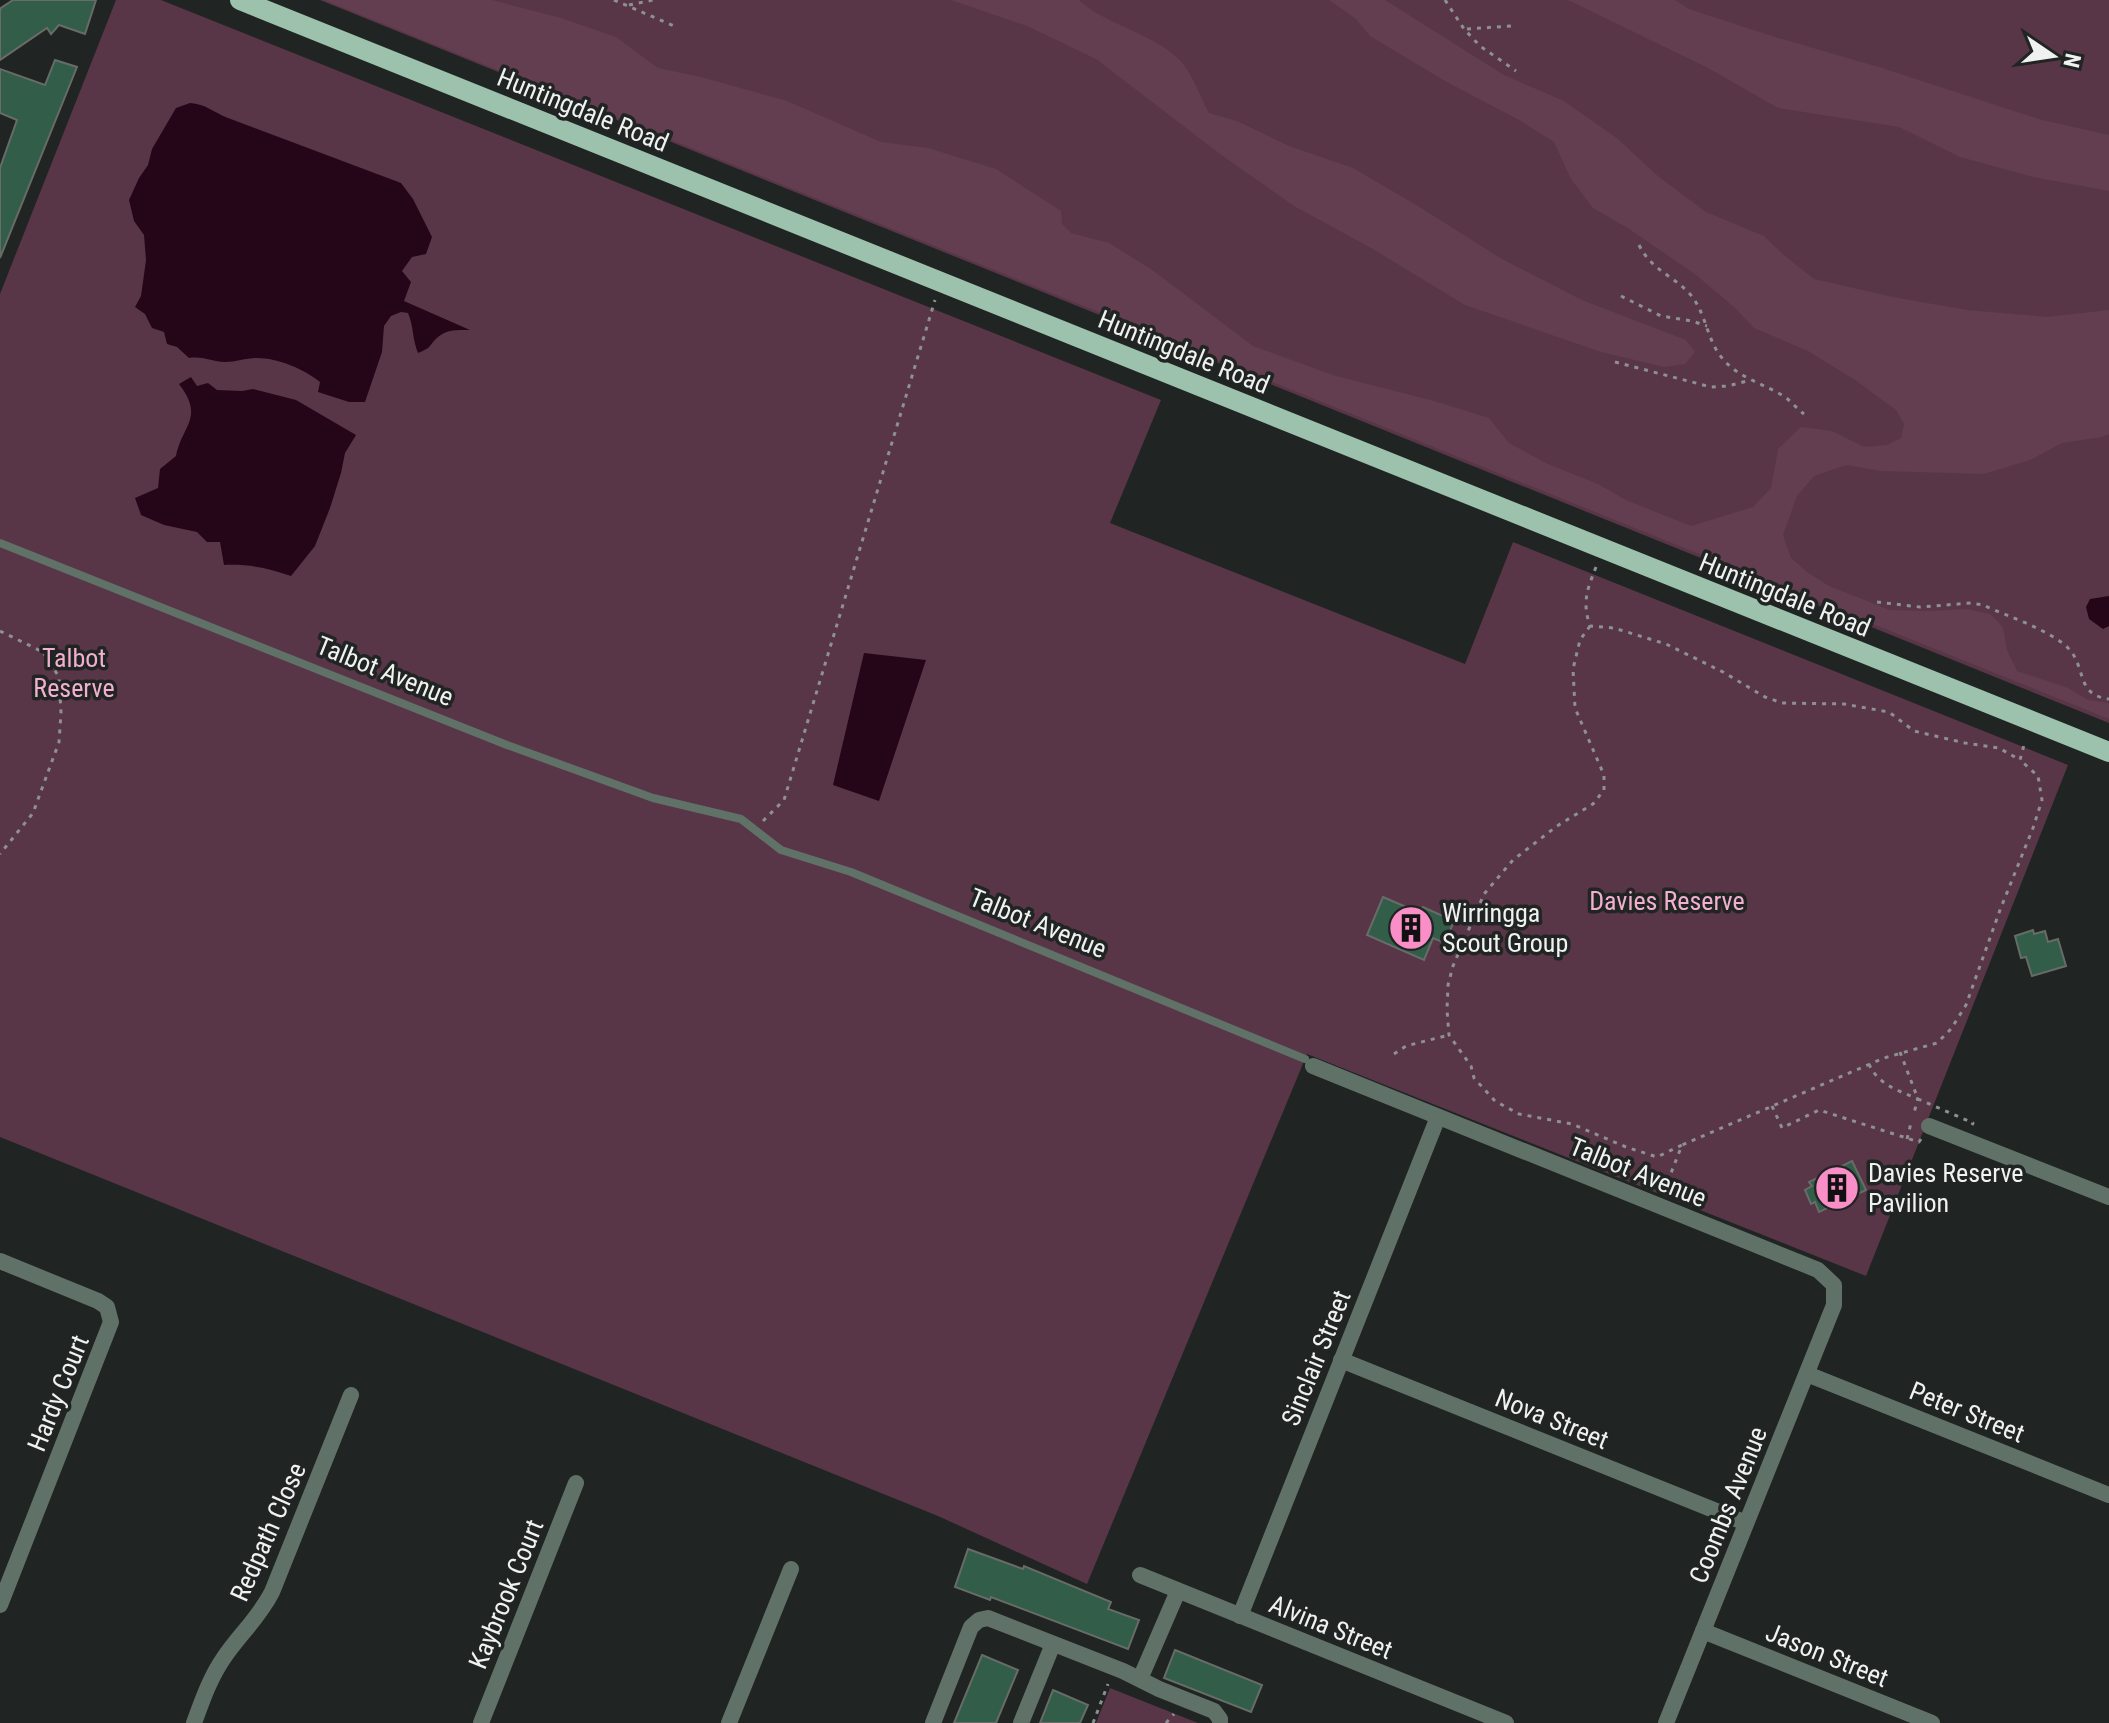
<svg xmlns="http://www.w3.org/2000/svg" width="2109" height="1723" viewBox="0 0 2109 1723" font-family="'Roboto Condensed',sans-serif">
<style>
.green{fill:#583647}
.forest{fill:#633d50}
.water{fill:#250618}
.building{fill:#325d48;stroke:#676c69;stroke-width:2}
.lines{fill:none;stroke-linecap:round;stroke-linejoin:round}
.path{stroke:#8d918f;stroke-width:3;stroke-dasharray:4 6;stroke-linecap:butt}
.lane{stroke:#607268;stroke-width:8}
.street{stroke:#607268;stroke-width:16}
.primary{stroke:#9cc2ae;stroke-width:20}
.labels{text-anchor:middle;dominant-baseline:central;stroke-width:7;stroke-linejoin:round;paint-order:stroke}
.street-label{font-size:26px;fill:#eff2f0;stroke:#202422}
.park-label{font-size:26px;fill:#f2afd0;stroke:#202422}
.poi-label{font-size:26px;fill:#eff2f0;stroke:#202422;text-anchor:start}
</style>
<rect width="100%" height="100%" fill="#202422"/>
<g class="green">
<path d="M116,0h45l1000,400 -51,123 355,141 48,-122 555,223 -202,511 -559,-222 -220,530 -149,-68 -938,-379v-843z"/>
<path d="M320,0h1789v723z"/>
<path d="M1110,1688l88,35h-102z"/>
</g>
<g class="forest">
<path d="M324,0h168l69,18 55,19 42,31 43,9 86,24 94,41 47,6 68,21 65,42 1,13 9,9 38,10 42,26 102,77 83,30 98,25 55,17 20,25 39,21 50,20 28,16 65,26 62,-19 18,-19 7,-39 23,-22 31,4 32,16 23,-2 14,-7 3,-14 -8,-14 -41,-30 -47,-29 -54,-23 -19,-20 -40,-34 -69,-47 -33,-19 -22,-29 -17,-37 -35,-22 -74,-39 -75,-45 -14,-17 -27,-19h56l119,75 60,26 54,38 41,38 47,35 58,24 21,20 29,23 79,18 74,13 80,7 62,-7v124l-7,3 -40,6 -32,17 -46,14 -103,-3 -35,-6 -32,11 -17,20 -14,39 8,23 16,14 22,14 61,24 39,1 37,-2 24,5 13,13 4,23 10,21 51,17 20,12 21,3v16z"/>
<path d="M951,0h128c22,22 68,32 94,54 19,15 25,39 36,59l28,8 52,25 64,22 65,38 84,53 80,41 104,40 9,12 -10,12 -21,3 -63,-15 -136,-47 -94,-57 -77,-42 -74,-52 -124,-95 -69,-33z"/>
<path d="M1568,0h107l14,9 86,28 107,31 160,52 67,15v56l-76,-14 -73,-20 -61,-30 -121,-19 -70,-40z"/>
</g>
<g class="water">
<path d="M190,103c16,1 23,9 38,15l173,65 12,16 19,38 -6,17 -14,3 -10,14 9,11 -7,19 66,29c-11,0 -23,-1 -32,7 -10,9 -5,10 -20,16 -6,-14 -4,-26 -10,-40l-7,-1 -10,4 -7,10 -2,26 -17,50h-16l-31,-10 2,-10c-16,-13 -42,-24 -63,-24 -11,0 -21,4 -32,4 -13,0 -20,-6 -36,-4l-12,-11 -10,-3 -3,-12 -12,-4 -7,-14 -10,-7 6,-11 5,-36 -2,-25 -10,-14 -5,-21 10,-22 9,-13 4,-16 24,-41z"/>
<path d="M191,377l6,9 11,-3 9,7 25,1 11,-2 43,11 60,35 -11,18 -4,20 -11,35 -15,38 -24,30c-23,-8 -42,-12 -67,-11l-4,-23h-13l-10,-10 -33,-7 -23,-10 -6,-17 23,-10 2,-19 16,-13c6,-31 29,-38 3,-72z"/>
<path d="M2109,596v30l-6,3 -14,-10 -3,-12 4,-8z"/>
<path d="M864,653l62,7 -47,141 -46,-16z"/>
</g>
<g class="building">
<path d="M13,0h83l-11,34 -26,-9 -8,9 -4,-6 -47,32v-49l1,-3z"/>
<path d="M55,60l22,7 -77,191v-90l17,-48 -17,-7v-44l45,16z"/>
<path d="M1383,897l37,16 3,-6 31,14 -9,22 -12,-5 -9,22 -57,-25z"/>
<path d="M2033,930l1,4 11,-3 3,11 10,-3 8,27 -34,10 -6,-19 -5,1 -6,-22z"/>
<path d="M1852,1161l14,29 -47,22 -4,-10 -4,2 -6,-14 7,-4 -3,-4z"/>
<path d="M968,1549l55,20 1,-3 87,36 -3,7 31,11 -11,29 -137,-52 -1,3 -35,-13z"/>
<path d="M1175,1650l87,35 -11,27 -87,-34z"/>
<path d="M982,1655l36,15 -22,53h-42z"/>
<path d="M1053,1690l35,15 -8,18h-40z"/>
</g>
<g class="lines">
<g class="path">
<path d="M614,0l60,26"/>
<path d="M1445,0l19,29 16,17 36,25"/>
<path d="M629,5l24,-5"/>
<path d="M1467,29l44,-3"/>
<path d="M1639,245c12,24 31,29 49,47 18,18 18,47 34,66 16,20 43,26 63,39 7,5 12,12 19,17"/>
<path d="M1621,296l40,20 31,5 15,5"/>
<path d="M1615,362l96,25 17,-1 23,-6"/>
<path d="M1596,567c-9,23 -14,35 -6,59l24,2 52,16 57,28 42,25 17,6 62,1 45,8 25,19 51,12 34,5 21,12"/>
<path d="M1877,602l43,5 51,-4 12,2c24,11 67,25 85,43 19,19 7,47 41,51"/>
<path d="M1590,626l-10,14 -7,29 2,39 29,67v15l-11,14 -36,22 -44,34 -29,34 -31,72 -5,19 -1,25 2,25 22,31 3,12 21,23 24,13 53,10 54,23 31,10 25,-12"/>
<path d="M0,631l43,21 16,25 2,36 -2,29 -26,71 -33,41"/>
<path d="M763,821l21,-21 151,-500"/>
<path d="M1900,1052l18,47 55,24 -1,2"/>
<path d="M1394,1054l12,-8 43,-11"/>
<path d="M1869,1064c8,20 30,27 49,35l-5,17"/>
<path d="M1772,1106l10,22 37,-18 100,32 2,-3"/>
<path d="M1907,1139l4,-16"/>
<path d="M1664,1191l18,-46 202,-87 53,-15 14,-14 15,-24 34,-95 33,-82 9,-28 -4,-24 -18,-16 4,-15"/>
<path d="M1093,1723l15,-39"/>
<path d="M1166,1723l8,-9"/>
</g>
<path class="lane" d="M0,543l507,202 146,53 88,21 40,31 70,22 454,187"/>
<g class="street">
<path d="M1313,1066l505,204 16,15v20l-168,418"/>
<path d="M1929,1126l180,71"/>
<path d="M0,1261l98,40 9,6 4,15 -111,283"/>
<path d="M1341,1360l405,163"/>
<path d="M1807,1374l302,121"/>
<path d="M1140,1575l366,148"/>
<path d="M1240,1616l198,-499"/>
<path d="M1703,1631l229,92"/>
<path d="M1140,1679l38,-88"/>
<path d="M194,1723c8,-22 16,-45 29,-64 16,-24 35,-40 49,-67l79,-197"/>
<path d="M481,1723l95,-240"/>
<path d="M729,1723l62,-154"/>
<path d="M933,1723l38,-96 8,-7 9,-2 135,53 36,18 55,22 6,8v4"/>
<path d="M1021,1723l32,-79"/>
</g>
<path class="primary" d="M240,0l1869,752"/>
</g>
<defs>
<g id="building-disc" transform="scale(2.3)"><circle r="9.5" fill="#fa8fc7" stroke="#202422"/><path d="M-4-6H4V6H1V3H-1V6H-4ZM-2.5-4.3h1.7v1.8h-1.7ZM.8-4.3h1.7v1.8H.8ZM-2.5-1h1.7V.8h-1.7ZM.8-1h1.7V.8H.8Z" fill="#111"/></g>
</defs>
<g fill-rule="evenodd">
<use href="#building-disc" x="1411" y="928"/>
<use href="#building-disc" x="1837" y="1188"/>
</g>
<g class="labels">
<g class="street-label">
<text transform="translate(583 110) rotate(22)">Huntingdale Road</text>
<text transform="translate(1184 352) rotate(22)">Huntingdale Road</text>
<text transform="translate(1785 595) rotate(22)">Huntingdale Road</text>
<text transform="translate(385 671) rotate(22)">Talbot Avenue</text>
<text transform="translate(1038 923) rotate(22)">Talbot Avenue</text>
<text transform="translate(1638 1172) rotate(22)">Talbot Avenue</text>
<text transform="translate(1316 1358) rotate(-68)">Sinclair Street</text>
<text transform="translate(58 1393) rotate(-68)">Hardy Court</text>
<text transform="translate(1967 1412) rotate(22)">Peter Street</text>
<text transform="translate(1552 1419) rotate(22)">Nova Street</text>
<text transform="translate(1728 1505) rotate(-68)">Coombs Avenue</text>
<text transform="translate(268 1532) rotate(-66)">Redpath Close</text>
<text transform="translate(506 1594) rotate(-68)">Kaybrook Court</text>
<text transform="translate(1331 1627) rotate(22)">Alvina Street</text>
<text transform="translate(1827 1655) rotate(22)">Jason Street</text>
</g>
<g class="park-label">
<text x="74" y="658">Talbot<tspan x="74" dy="30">Reserve</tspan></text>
<text x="1667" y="901">Davies Reserve</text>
</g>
<g class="poi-label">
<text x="1442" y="913">Wirringga<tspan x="1442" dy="30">Scout Group</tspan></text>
<text x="1868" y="1173">Davies Reserve<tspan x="1868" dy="30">Pavilion</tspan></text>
</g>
</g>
<g transform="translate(2053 56) rotate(103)" stroke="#202422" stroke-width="6" paint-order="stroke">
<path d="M0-6L14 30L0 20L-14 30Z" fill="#eff2f0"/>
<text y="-12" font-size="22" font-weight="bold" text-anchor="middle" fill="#eff2f0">N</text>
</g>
</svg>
